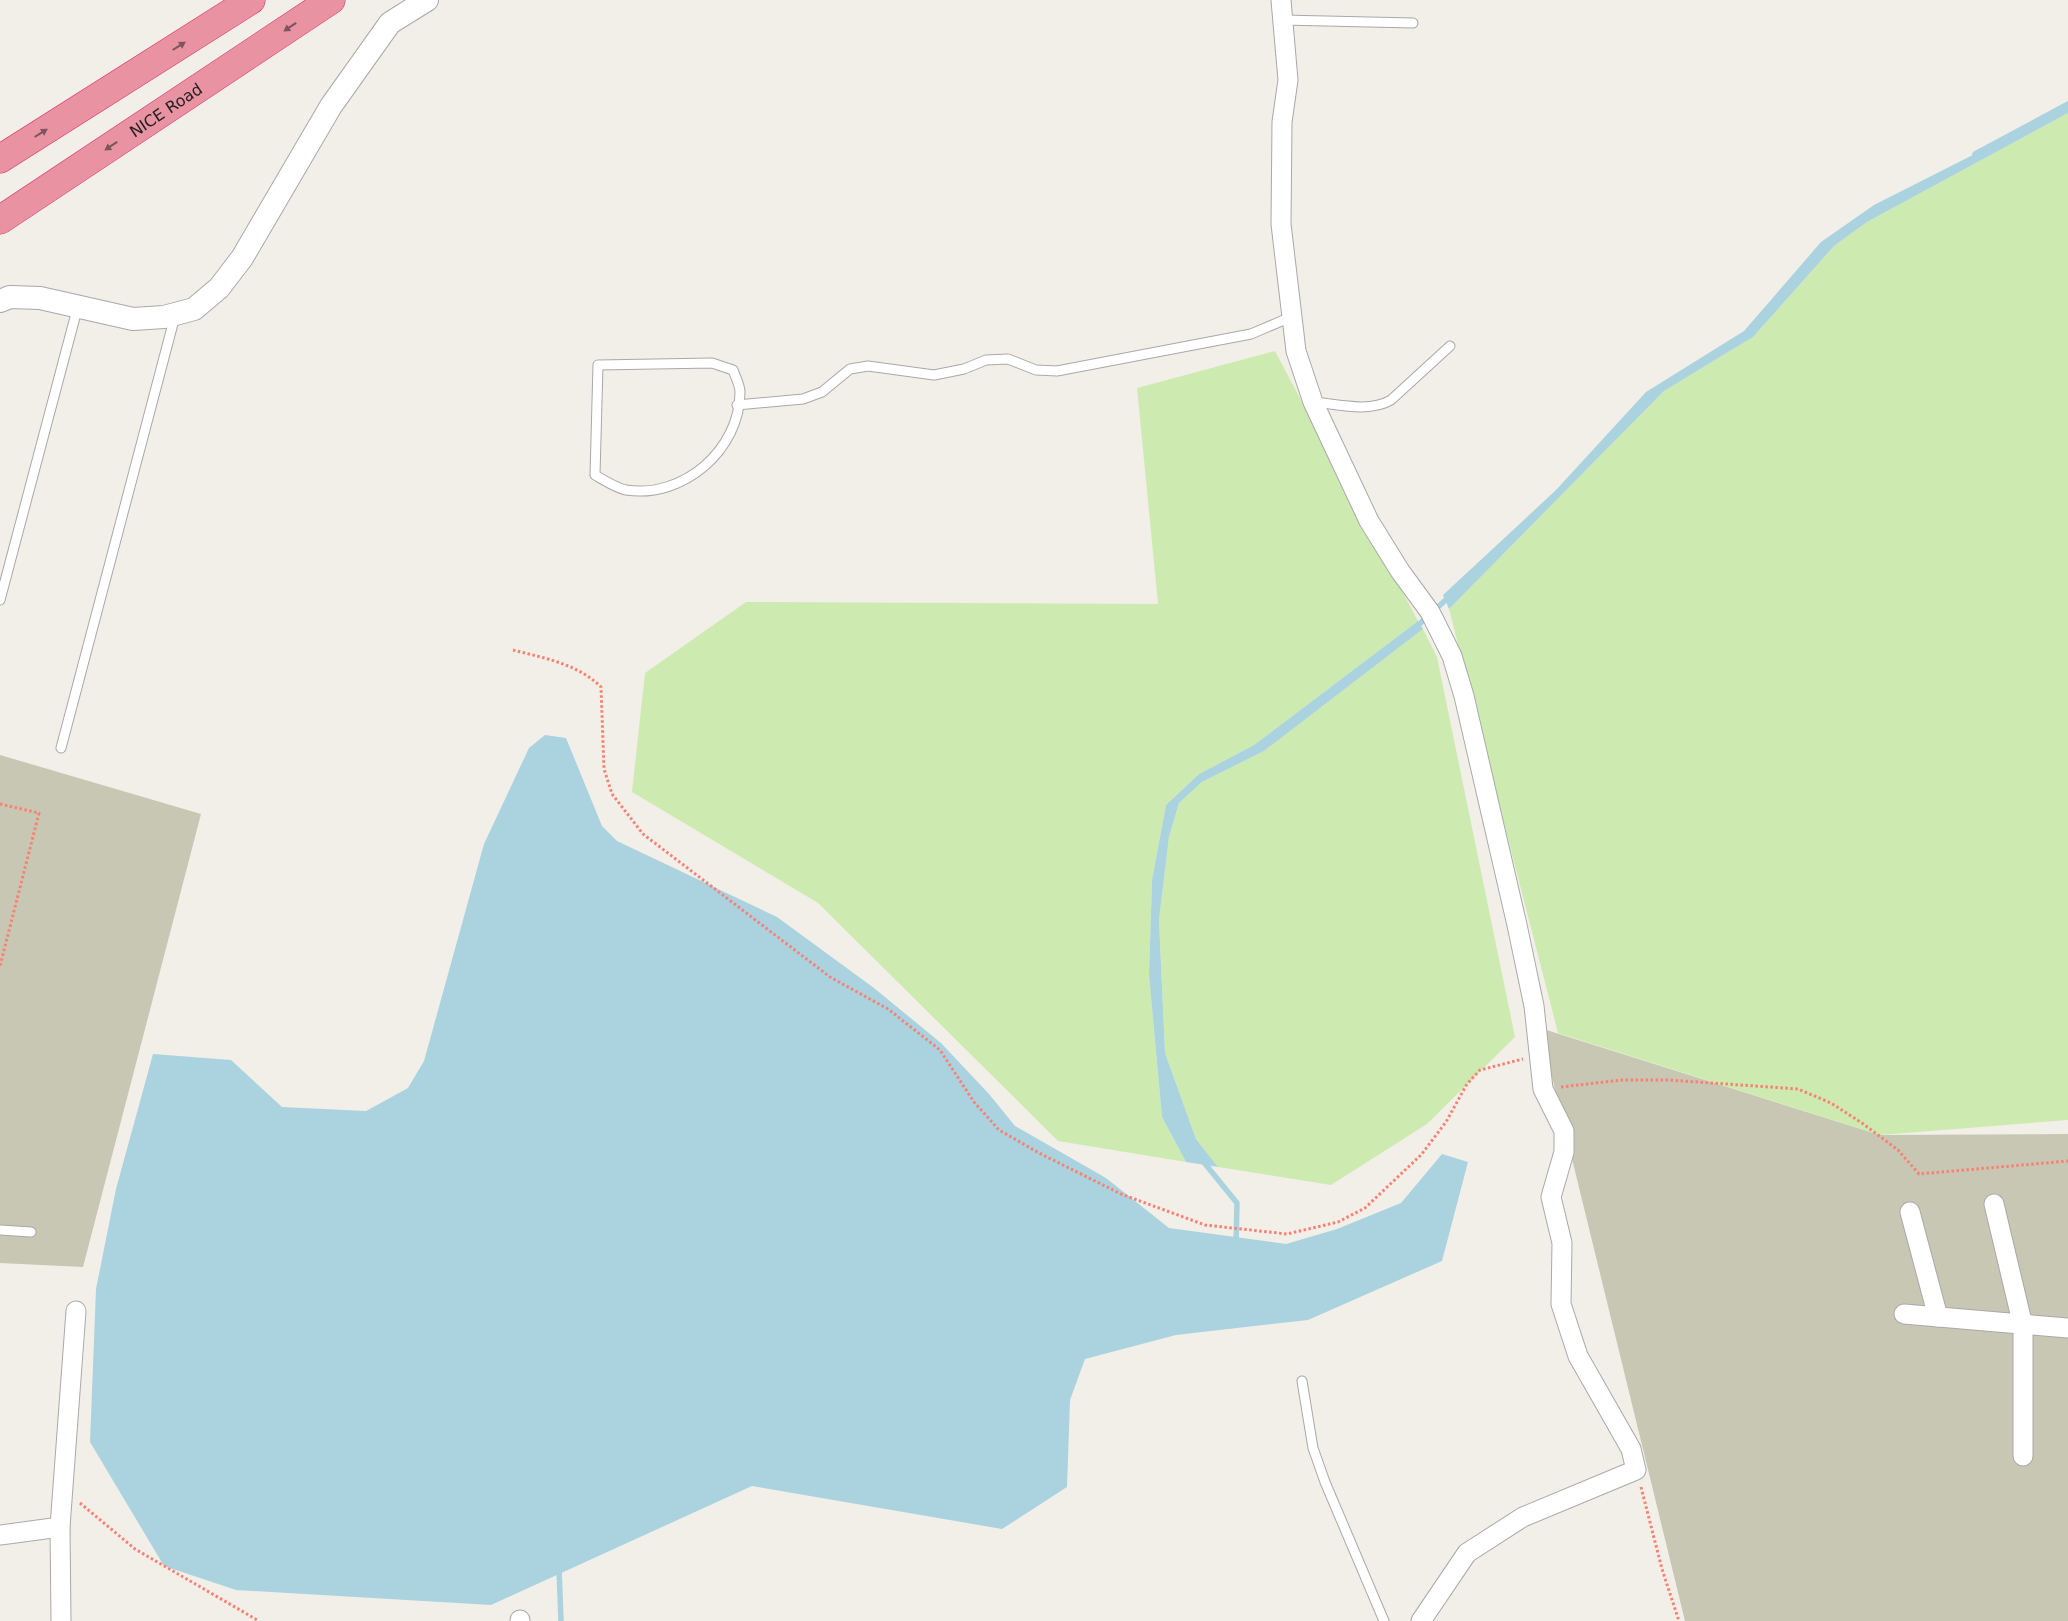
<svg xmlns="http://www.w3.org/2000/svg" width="2068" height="1621" viewBox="0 0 2068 1621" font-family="'DejaVu Sans',sans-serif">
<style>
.construction{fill:#c7c7b4}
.grass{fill:#cdebb0}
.water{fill:#aad3df}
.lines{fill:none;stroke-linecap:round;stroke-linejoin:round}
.stream{stroke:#aad3df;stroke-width:5.5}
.service-casing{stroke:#a9a9a9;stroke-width:11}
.minor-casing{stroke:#a9a9a9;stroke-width:21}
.tertiary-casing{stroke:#a9a9a9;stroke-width:24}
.motorway-casing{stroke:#dc2a67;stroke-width:29}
.path{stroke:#fa8072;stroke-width:3;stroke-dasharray:2.5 2.5;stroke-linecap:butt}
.service{stroke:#fff;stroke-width:9}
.minor{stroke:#fff;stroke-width:19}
.tertiary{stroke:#fff;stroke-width:22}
.motorway{stroke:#e892a2;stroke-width:28}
.oneway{fill:#7b545c}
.labels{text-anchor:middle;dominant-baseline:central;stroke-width:4.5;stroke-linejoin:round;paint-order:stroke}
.street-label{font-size:16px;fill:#222;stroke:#fff}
</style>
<rect width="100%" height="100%" fill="#f2efe9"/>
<g class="construction">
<path d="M0,755l201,59 -118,453 -83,-4z"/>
<path d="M1540,1028l340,107 188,-1v487h-383z"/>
</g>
<g class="grass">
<path d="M2068,113v1007l-188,15 -322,-102 -109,-424 215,-218 89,-54 81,-91 33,-24z"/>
<path d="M1275,351l143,270 -164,124 -55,29 -33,31 -14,75 -3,95 13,142 24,45 -128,-21 -240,-238 -186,-111 13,-119 101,-71 412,2 -21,-216z"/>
<path d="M1423,629l14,28 78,380 -88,87 -96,61 -113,-18 -22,-28 -31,-86 -6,-133 10,-83 10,-34 23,-21 62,-31z"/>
</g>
<g class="water">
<path d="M2068,105v8l-201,109 -33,24 -81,91 -89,54 -215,218 -6,-14 113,-105 90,-98 98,-61 77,-89 53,-37 174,-88z"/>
<path d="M1418,621l5,8 -159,122 -62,31 -23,21 -10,34 -10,83 6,133 31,86 22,28 -32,-5 -24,-45 -13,-142 3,-95 14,-75 33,-31 55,-29z"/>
<path d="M545,735l21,3 36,88 15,15 160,76 97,71 67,55 48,51 26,32 91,52 63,50 117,16 51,-15 64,-26 41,-49 26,8 -26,99 -134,59 -132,15 -91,24 -15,41 -3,87 -65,42 -250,-43 -261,119 -255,-15 -72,-24 -74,-124 6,-153 20,-100 37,-135 78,6 51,47 84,4 42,-23 16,-27 60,-217 45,-96z"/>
</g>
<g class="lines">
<g class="stream">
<path d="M1975,154l93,-50"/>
<path d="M1416,627l33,-30"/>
<path d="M1202,1160l35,43 -1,41"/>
<path d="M559,1568l2,53"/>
</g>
<g class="service-casing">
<g id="service">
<path d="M1282,20l131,3"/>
<path d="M712,363l21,7c2,6 7,15 7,22 0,58 -57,107 -114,98 -10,-2 -22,-10 -31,-15l3,-110z"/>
<path d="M1313,402c24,2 56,11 78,-2l59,-54"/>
<path d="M737,405l66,-6 19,-7 28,-23 18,-3 66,9 30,-6 22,-9 22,-1 28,11 21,1 194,-37 40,-17"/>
<path d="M0,600l78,-294"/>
<path d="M61,748l114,-432"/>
<path d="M0,1230l31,2"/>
<path d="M1302,1381l11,67 12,34 59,139"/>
</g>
</g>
<g class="minor-casing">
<g id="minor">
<path d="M1281,0l7,80 -6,42 -1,102 15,127 17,51 56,119 31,50 30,41 22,44 12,40 53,229 17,81 9,83 21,42v21l-13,45 11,46 -1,61 17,52 53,93 5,21 -113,47 -56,36 -46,68"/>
<path d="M1994,1204l29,122v130"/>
<path d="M1910,1212l28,105"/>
<path d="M1904,1314l164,14"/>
<path d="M60,1527l1,94"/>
<path d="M0,1535l60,-8 16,-216"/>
<path d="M520,1620v1"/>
</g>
</g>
<g class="tertiary-casing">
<path id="tertiary" d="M0,301l10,-4 30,1 93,21 31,-2 30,-8 25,-21 23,-30 89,-152 59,-83 37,-23"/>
</g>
<g class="motorway-casing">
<g id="motorway">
<path d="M0,159l251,-159"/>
<path id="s1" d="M0,220l331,-220"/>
</g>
</g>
<g class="path">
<path d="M513,650c31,8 65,14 88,37l3,82 8,25 31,40 187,143 58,32 52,41 34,52 25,28 40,23 82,41 84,31 82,9 51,-12 27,-14 56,-53 25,-33 21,-38 13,-14 43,-11"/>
<path d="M0,804l39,9 -39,153"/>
<path d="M1561,1087l61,-7h47l129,9 33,14 31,20 36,27 21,24 149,-13"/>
<path d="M1641,1487l21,82 17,52"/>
<path d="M80,1503l55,46 124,72"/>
</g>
<use href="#service" class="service"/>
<use href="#minor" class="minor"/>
<use href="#tertiary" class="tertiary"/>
<use href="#motorway" class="motorway"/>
</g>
<defs><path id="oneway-solid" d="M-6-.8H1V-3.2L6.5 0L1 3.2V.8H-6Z" transform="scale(1.25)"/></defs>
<g class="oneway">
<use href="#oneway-solid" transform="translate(290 27) rotate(146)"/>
<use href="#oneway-solid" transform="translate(179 46) rotate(-32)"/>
<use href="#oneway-solid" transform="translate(41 133) rotate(-32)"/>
<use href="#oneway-solid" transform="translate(111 146) rotate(146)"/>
</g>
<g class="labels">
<g class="street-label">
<text stroke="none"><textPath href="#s1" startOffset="199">NICE Road</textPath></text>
</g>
</g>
</svg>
